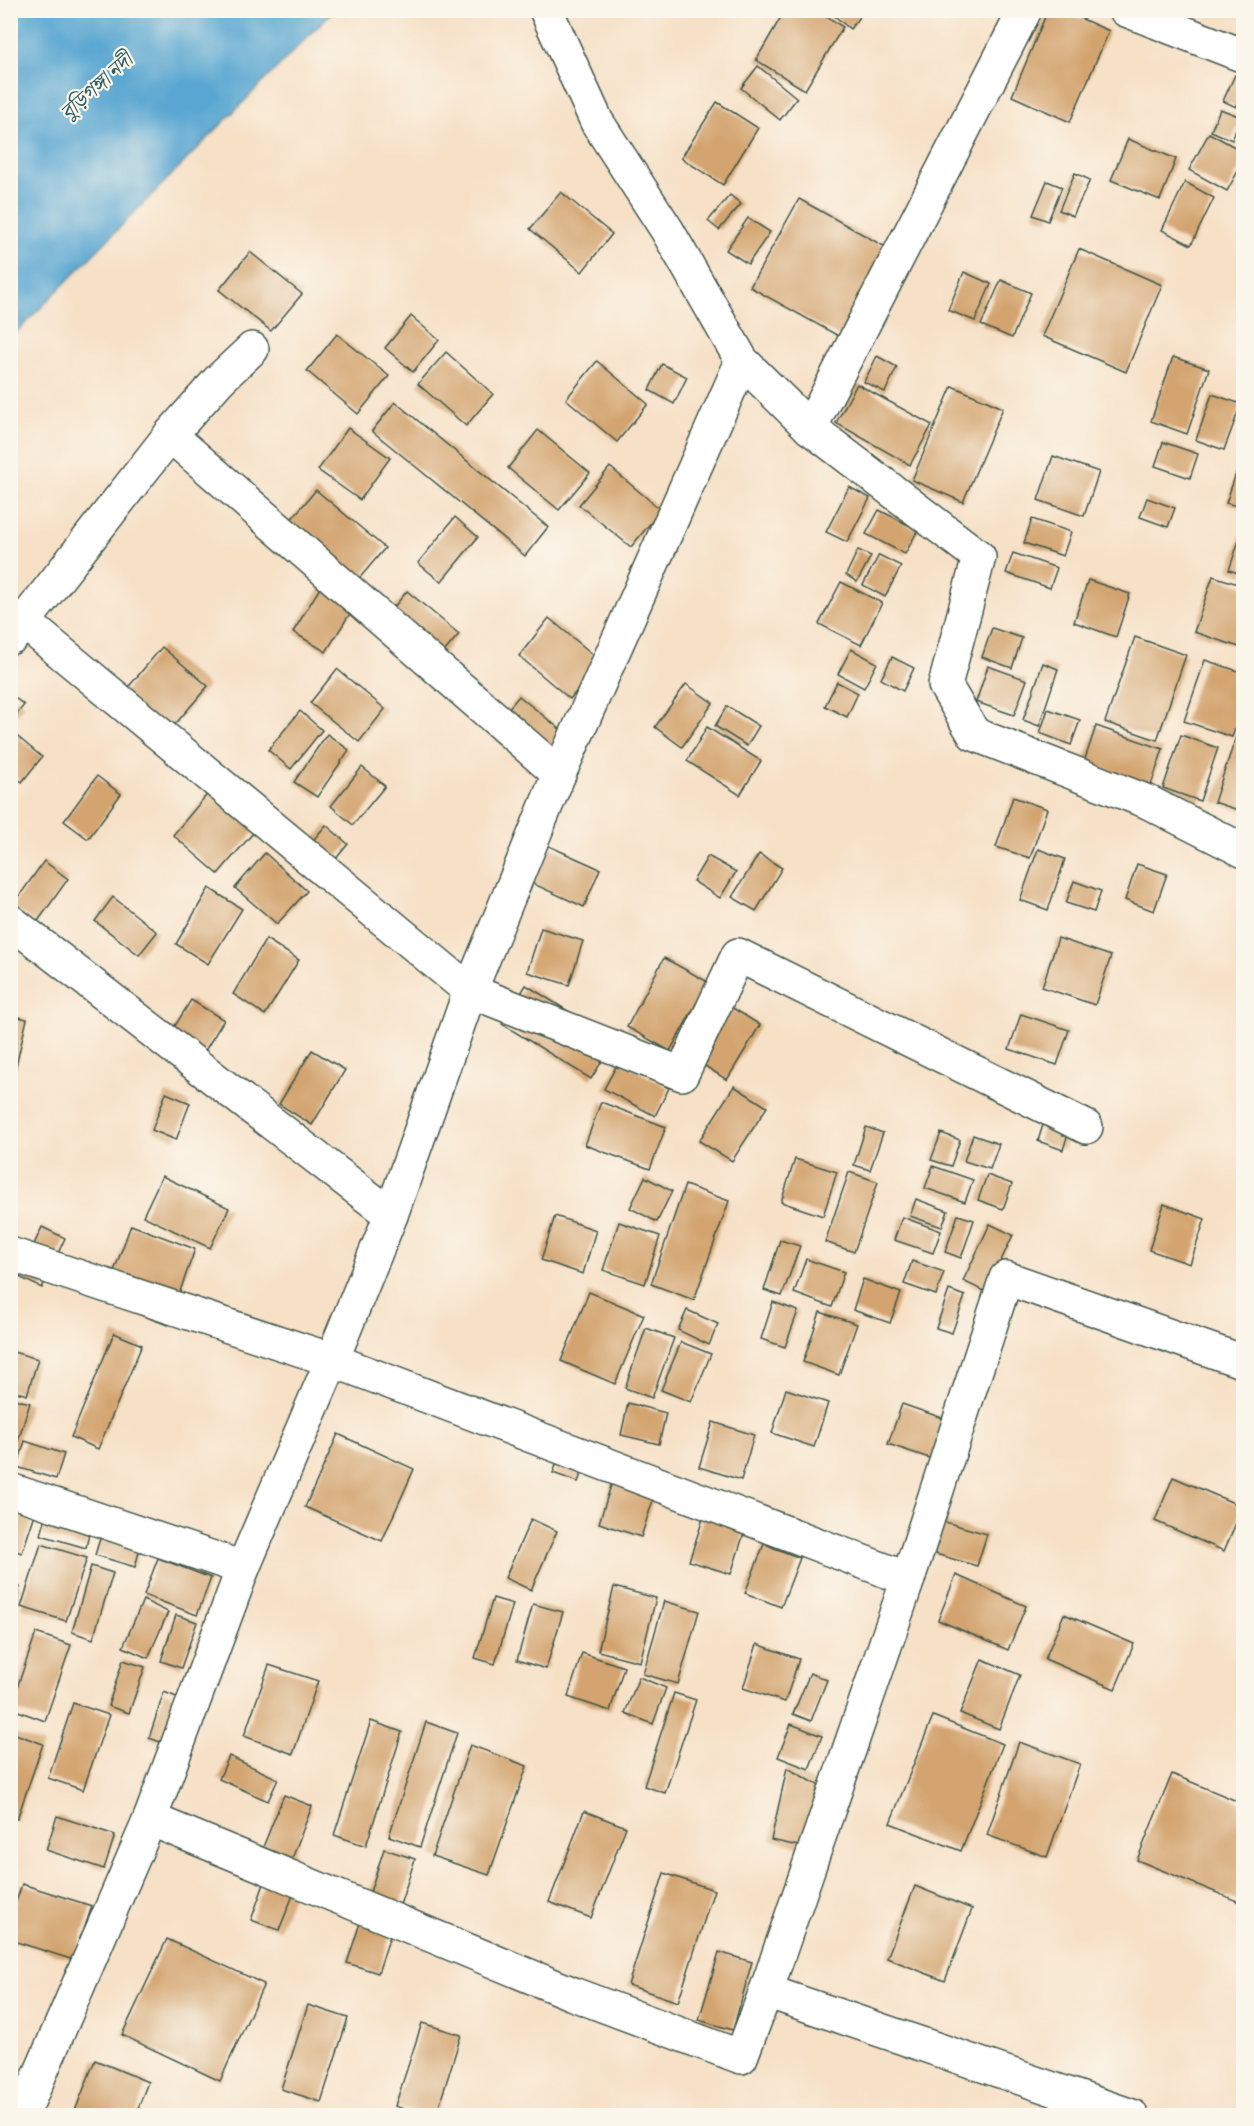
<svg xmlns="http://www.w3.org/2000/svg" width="1254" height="2126" viewBox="0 0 1254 2126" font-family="'EB Garamond','Noto Serif Bengali',serif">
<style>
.water{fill:#58a6d1;stroke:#3c7282;stroke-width:1.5}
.building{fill:#d3a46f}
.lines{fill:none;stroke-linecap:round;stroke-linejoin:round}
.minor-casing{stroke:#3f554a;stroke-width:36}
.minor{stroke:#fff;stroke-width:33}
.labels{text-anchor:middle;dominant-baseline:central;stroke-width:4.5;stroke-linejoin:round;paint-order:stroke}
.water-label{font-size:21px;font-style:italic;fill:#305c63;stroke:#fbf7ec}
</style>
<rect width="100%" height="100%" fill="#fbf7ec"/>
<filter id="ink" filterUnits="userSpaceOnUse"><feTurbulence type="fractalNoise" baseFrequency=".0167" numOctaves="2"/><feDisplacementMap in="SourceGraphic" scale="12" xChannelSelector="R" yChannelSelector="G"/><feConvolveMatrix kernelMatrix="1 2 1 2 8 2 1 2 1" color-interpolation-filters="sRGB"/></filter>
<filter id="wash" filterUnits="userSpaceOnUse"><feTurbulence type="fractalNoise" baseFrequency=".008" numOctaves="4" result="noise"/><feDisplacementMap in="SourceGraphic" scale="24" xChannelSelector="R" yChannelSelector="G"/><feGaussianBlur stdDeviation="1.35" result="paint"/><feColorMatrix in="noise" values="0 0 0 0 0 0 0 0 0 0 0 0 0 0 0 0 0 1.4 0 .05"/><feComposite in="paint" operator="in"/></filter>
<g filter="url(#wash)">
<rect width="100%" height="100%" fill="#f6e0c6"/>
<path class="water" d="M11,10l322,1 -322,327 -1,-327z"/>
<g id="blocks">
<g class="building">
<path d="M785,10h32l26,17 -38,63 -49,-30z"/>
<path d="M831,10h22l7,6 -10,13 -20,-17z"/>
<path d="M1048,10h14l47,21 -39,91 -58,-26z"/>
<path d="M758,66l39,32 -17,22 -39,-32z"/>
<path d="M1235,75l9,4v13l-8,15 -13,-6z"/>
<path d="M717,102l41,26 -35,57 -42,-27z"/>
<path d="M1220,109l21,8 -9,23 -21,-9z"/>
<path d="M1209,133l35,19v8l-17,31 -38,-21z"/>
<path d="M1128,139l48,20 -16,41 -49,-20z"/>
<path d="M1075,173l15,7 -17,36 -14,-6z"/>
<path d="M1047,181l15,6 -14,34 -15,-6z"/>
<path d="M1185,182l29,16 -23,47 -29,-15z"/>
<path d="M561,192l51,42 -30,38 -52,-43z"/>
<path d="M730,195l11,9 -22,26 -11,-9z"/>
<path d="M799,199l92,51 -49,88 -92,-51z"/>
<path d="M748,218l22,14 -22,32 -22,-14z"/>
<path d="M1079,249l83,36 -36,87 -84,-36z"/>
<path d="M250,252l52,42 -31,37 -52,-41z"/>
<path d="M964,272l27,12 -16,37 -27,-11z"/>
<path d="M1001,280l30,13 -19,45 -31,-13z"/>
<path d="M411,316l28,24 -26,32 -28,-24z"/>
<path d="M337,334l52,42 -31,38 -51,-43z"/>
<path d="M446,352l47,42 -27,32 -48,-42z"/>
<path d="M877,356l20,11 -12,25 -21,-10z"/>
<path d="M1173,357l36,12 -22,65 -36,-13z"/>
<path d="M597,361l51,43 -31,38 -51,-43z"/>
<path d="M662,364l25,13 -13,27 -25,-14z"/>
<path d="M857,384l75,41 -22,40 -74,-42z"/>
<path d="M952,386l51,22 -40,94 -51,-22z"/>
<path d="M1212,394l29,10 -17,46 -28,-10z"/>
<path d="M395,402l153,125 -23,29 -153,-125z"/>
<path d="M348,428l42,30 -30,42 -42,-30z"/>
<path d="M538,430l52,43 -31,37 -51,-42z"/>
<path d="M1163,442l35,12 -8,24 -35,-12z"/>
<path d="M1243,453h1v55l-18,-5z"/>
<path d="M1053,456l46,16 -15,44 -46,-16z"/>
<path d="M610,467l51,43 -30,37 -52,-42z"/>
<path d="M849,487l21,11 -23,44 -21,-10z"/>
<path d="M316,490l69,58 -33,39 -69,-58z"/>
<path d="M1147,498l28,10 -7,19 -28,-10z"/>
<path d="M879,510l39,20 -13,24 -39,-20z"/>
<path d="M455,517l23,20 -37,45 -23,-19z"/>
<path d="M1032,519l39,13 -8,24 -39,-13z"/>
<path d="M1243,529h1v46l-15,-5z"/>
<path d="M858,550l13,6 -14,26 -11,-7z"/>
<path d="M1013,553l44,15 -7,20 -44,-15z"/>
<path d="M879,555l22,11 -16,31 -22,-12z"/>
<path d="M1213,576l31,10 -2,62 -48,-16z"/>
<path d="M326,578l33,21 -33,53 -33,-20z"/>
<path d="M1088,580l42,14 -14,43 -42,-15z"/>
<path d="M841,582l41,21 -21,42 -42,-21z"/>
<path d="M407,591l52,43 -30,36 -52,-42z"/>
<path d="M549,618l52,43 -31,38 -51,-43z"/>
<path d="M992,628l30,10 -10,30 -30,-11z"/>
<path d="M1135,637l51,18 -29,85 -52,-18z"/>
<path d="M162,647l46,39 -48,56 -45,-39z"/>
<path d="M851,649l26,14 -13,25 -26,-14z"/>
<path d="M892,657l22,11 -11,23 -22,-12z"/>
<path d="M1205,660l39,13v31l-12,33 -48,-16z"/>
<path d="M1043,663l15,6 -19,57 -16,-6z"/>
<path d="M988,666l39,14 -13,35 -38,-13z"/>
<path d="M337,669l48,40 -26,33 -49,-39z"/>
<path d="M837,682l21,11 -11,24 -22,-11z"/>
<path d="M686,684l27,19 -31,44 -27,-20z"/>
<path d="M10,694l14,11 -14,18z"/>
<path d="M519,696l52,42 -31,37 -52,-42z"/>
<path d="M727,706l32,20 -12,20 -32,-20z"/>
<path d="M1048,709l32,11 -9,25 -31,-12z"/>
<path d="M300,711l22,19 -31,39 -23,-19z"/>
<path d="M1096,726l67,23 -12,36 -67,-23z"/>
<path d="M707,727l54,34 -21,34 -53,-34z"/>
<path d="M1239,728l5,1v83l-30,-10z"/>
<path d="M327,734l22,16 -32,47 -23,-15z"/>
<path d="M1181,735l37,13 -18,53 -37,-13z"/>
<path d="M18,737l24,20 -20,25 -12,-9v-27z"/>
<path d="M362,767l23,19 -32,39 -22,-19z"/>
<path d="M97,776l24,18 -33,45 -24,-18z"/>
<path d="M220,779l46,39 -48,56 -45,-39z"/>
<path d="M1013,797l34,12 -17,49 -34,-11z"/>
<path d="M326,825l22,19 -32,39 -23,-19z"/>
<path d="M542,843l58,26 -16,38 -59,-27z"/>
<path d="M1038,849l27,10 -17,51 -28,-10z"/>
<path d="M265,853l42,38 -30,33 -42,-36z"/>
<path d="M759,854l23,14 -26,43 -24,-14z"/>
<path d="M708,856l28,16 -16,26 -27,-17z"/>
<path d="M44,861l24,18 -32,45 -24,-18z"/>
<path d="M1137,864l30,10 -13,37 -29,-11z"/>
<path d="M1074,881l27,10 -7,21 -28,-9z"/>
<path d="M209,888l33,21 -34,55 -32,-20z"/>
<path d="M113,897l44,35 -18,23 -44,-34z"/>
<path d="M541,928l42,13 -14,44 -42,-13z"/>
<path d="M1058,938l53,18 -16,49 -53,-18z"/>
<path d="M266,939l33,21 -34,55 -32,-21z"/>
<path d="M664,958l44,24 -38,69 -43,-24z"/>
<path d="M526,985l89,55 -24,39 -89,-55z"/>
<path d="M191,1000l33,20 -34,55 -33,-20z"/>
<path d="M728,1005l32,20 -33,55 -33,-21z"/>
<path d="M1021,1014l48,16 -12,35 -48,-16z"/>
<path d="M10,1015l17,4 -14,60h-3z"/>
<path d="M312,1050l33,20 -33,55 -33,-21z"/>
<path d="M619,1061l50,27 -14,28 -51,-27z"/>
<path d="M734,1086l33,21 -35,54 -33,-20z"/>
<path d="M166,1093l24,10 -14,37 -24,-10z"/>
<path d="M601,1102l65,25 -16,42 -65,-24z"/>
<path d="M1046,1115l25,9 -8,26 -25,-9z"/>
<path d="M866,1127l17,6 -13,37 -16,-5z"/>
<path d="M941,1133l19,7 -9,26 -20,-6z"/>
<path d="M973,1135l26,9 -9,25 -26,-8z"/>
<path d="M795,1159l42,13 -14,44 -42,-14z"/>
<path d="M933,1166l40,14 -8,22 -40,-14z"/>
<path d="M849,1172l29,10 -24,70 -29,-10z"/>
<path d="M987,1175l25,9 -9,25 -25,-9z"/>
<path d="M162,1176l67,32 -19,40 -67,-32z"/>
<path d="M645,1177l27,14 -15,31 -27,-14z"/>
<path d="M685,1185l44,16 -35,99 -43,-16z"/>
<path d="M916,1199l32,12 -6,16 -32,-11z"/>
<path d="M1164,1204l41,15 -15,45 -41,-14z"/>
<path d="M958,1215l16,5 -13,38 -16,-6z"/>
<path d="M555,1216l41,14 -13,44 -42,-14z"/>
<path d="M902,1217l39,14 -8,22 -39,-13z"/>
<path d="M619,1222l41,14 -15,48 -42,-14z"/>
<path d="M990,1224l23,11 -27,57 -23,-11z"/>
<path d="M131,1225l64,24 -27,76 -65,-24z"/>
<path d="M42,1227l23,11 -23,50 -23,-11z"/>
<path d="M780,1240l20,6 -18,50 -18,-6z"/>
<path d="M806,1259l38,13 -12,35 -38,-14z"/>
<path d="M912,1261l32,11 -8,23 -32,-11z"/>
<path d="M863,1279l38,14 -11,30 -37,-13z"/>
<path d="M949,1290l16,6 -13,37 -16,-5z"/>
<path d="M589,1292l55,23 -29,69 -54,-23z"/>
<path d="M773,1302l25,9 -13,36 -24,-8z"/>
<path d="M687,1310l31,14 -9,21 -31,-15z"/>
<path d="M820,1312l37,12 -18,51 -36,-13z"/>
<path d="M646,1328l28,10 -22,60 -27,-10z"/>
<path d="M114,1333l28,12 -44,104 -27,-12z"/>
<path d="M681,1342l30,12 -20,48 -30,-12z"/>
<path d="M10,1351l28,8 -11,36 -17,-5z"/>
<path d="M786,1389l42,14 -14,44 -42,-14z"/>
<path d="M10,1398l20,5 -17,54h-3z"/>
<path d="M628,1403l38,10 -7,31 -38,-9z"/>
<path d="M902,1404l46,16 -13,40 -47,-16z"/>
<path d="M713,1422l41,13 -13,45 -42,-13z"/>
<path d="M338,1434l76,35 -32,72 -77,-34z"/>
<path d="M566,1438l25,10 -13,34 -25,-9z"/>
<path d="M25,1441l39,13 -8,25 -39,-12z"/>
<path d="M1173,1477l70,30 -19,44 -69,-30z"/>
<path d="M613,1479l42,15 -14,43 -42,-14z"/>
<path d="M17,1500l20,8 -15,45 -12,-4v-31z"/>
<path d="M47,1512l44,12 -5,24 -45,-13z"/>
<path d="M704,1516l41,14 -14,44 -42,-13z"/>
<path d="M531,1519l26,12 -26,59 -26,-12z"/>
<path d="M938,1520l49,14 -10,32 -48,-14z"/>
<path d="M103,1529l39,12 -7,26 -40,-12z"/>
<path d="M41,1544l46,14 -21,63 -45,-14z"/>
<path d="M764,1544l36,14 -19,49 -36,-14z"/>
<path d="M158,1558l53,20 -14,37 -53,-20z"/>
<path d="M91,1566l22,7 -20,66 -21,-7z"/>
<path d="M956,1575l70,31 -18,44 -70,-30z"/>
<path d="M10,1584l10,3 -9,29h-1z"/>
<path d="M614,1587l42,11 -16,64 -42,-11z"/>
<path d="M493,1598l20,6 -18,60 -20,-6z"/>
<path d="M143,1600l25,12 -20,46 -25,-11z"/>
<path d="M664,1601l35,10 -21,73 -35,-10z"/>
<path d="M533,1604l30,8 -17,57 -29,-9z"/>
<path d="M1064,1614l70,30 -19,45 -70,-30z"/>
<path d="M176,1615l21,7 -16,46 -20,-7z"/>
<path d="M36,1633l35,12 -26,76 -35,-13z"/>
<path d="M757,1644l42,15 -14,43 -42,-14z"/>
<path d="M582,1653l42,14 -14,44 -42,-14z"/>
<path d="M982,1659l38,16 -21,54 -39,-16z"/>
<path d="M123,1660l22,7 -16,46 -21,-7z"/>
<path d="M269,1665l49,16 -25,73 -49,-18z"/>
<path d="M810,1673l17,7 -16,41 -18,-7z"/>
<path d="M639,1677l27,11 -13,36 -28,-11z"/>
<path d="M164,1692l20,8 -15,45 -20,-7z"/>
<path d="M674,1693l22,7 -31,93 -21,-7z"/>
<path d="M73,1703l36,12 -26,75 -35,-12z"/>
<path d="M933,1716l70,28 -42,107 -71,-28z"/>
<path d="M371,1721l31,11 -36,114 -32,-11z"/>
<path d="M426,1722l31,11 -37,114 -31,-11z"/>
<path d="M791,1724l31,12 -13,33 -31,-12z"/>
<path d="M10,1732l33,12 -26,75 -7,-2z"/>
<path d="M1019,1742l61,22 -33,93 -60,-22z"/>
<path d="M470,1745l57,21 -38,109 -57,-19z"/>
<path d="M229,1756l49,23 -10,22 -49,-22z"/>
<path d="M787,1768l33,18 -13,62 -36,-8z"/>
<path d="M1172,1774l72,30v100l-107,-44z"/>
<path d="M284,1795l28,11 -20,53 -29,-12z"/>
<path d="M584,1811l42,16 -35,91 -42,-16z"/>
<path d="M57,1816l58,19 -11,34 -58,-19z"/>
<path d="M384,1849l31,10 -37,114 -31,-10z"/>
<path d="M270,1867l30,11 -21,52 -28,-10z"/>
<path d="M664,1873l50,17 -36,112 -50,-17z"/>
<path d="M22,1884l70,22 -18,54 -64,-20v-20z"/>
<path d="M915,1886l57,23 -27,72 -58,-23z"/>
<path d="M167,1939l97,45 -44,97 -98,-46z"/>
<path d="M719,1952l33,10 -19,68 -34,-10z"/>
<path d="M308,2005l40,13 -27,84 -40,-13z"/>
<path d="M422,2023l39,12 -25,81h-13l-28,-10z"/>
<path d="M95,2060l53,22 -13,34h-62z"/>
</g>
</g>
</g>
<g filter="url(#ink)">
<use href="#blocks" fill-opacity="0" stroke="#3f554a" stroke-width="1.5"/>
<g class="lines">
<g class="minor-casing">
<g id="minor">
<path d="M546,10l51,112 70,108 75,131 68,67 169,129 -34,128 29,49 174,68 96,49"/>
<path d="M1126,10l118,46"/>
<path d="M742,361l-183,413 -89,217 -79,224 -59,145 -89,208 -93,251 423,175 168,63 25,-66"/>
<path d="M810,428l215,-418"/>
<path d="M170,435l389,339"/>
<path d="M23,621l447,370 212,83 56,-119 348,172"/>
<path d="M12,637l158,-202 49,-55 33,-31"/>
<path d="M10,921l381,294"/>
<path d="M10,1254l322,106 576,219 98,-301 238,84"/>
<path d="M10,1490l233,78"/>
<path d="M908,1579l-142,412 366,125"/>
<path d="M22,2116l128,-297"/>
</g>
</g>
<use href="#minor" class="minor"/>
</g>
</g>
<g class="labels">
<g class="water-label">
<text transform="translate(96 86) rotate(-42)">বুড়িগঙ্গা নদী</text>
</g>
</g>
<rect width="1254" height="2126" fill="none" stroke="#fbf7ec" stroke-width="36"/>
</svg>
